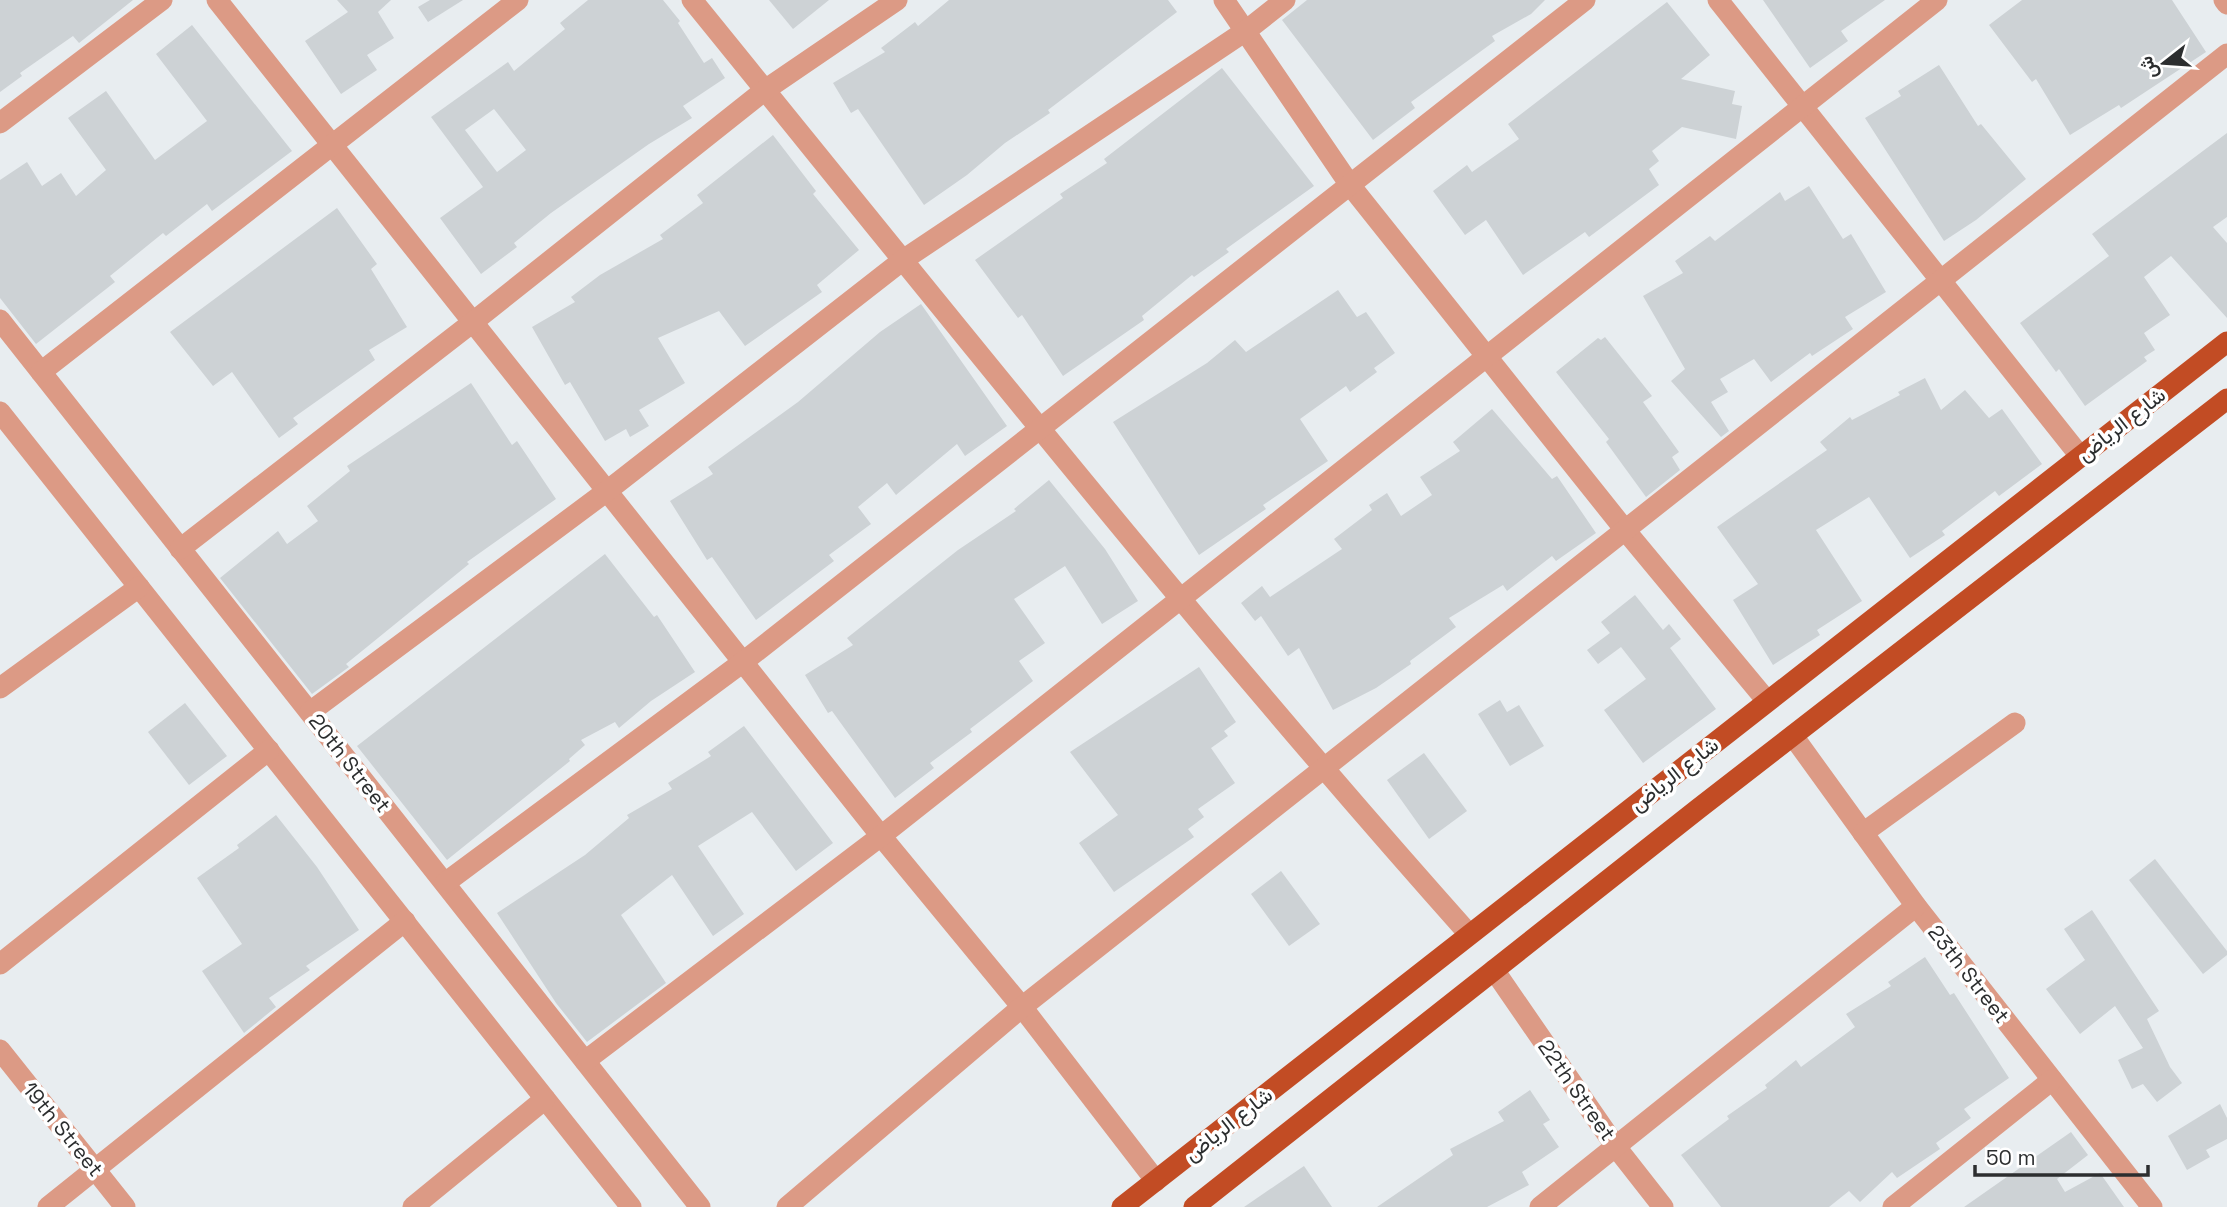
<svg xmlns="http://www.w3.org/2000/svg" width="2227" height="1207" viewBox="0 0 2227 1207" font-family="'Space Grotesk',Vazirmatn,sans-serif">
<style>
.building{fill:#cdd2d5;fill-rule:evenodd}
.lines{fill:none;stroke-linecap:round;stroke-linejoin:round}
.minor{stroke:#dc9a85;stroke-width:21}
.major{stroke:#c24c24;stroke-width:21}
.labels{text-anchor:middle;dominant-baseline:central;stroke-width:7;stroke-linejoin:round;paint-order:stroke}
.street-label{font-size:21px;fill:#2c2e2f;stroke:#fff}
</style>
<rect width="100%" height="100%" fill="#e8edf0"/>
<g class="building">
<path d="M0,0h133l-54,43 -6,-7 -53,37 2,3 -22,16z"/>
<path d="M337,0h54l-13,12 16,26 -27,17 10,15 -36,24 -36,-53 43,-29z"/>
<path d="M430,0h33l-35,22 -10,-15z"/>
<path d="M588,0h75l17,21 -2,2 26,40 8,-5 13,20 -42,28 9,12 -43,26 -98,69 -37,30 3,4 -36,27 -41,-56 43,-31 -52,-70 77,-55 6,9 51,-42 -5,-6zM494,109l32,41 -29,22 -32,-42z"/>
<path d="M769,0h60l-36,29z"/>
<path d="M949,0h219l9,12 -129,98 2,3 -45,30 -38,32 -43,30 -66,-96 -7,4 -18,-30 52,-31 -4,-4 34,-26 3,4z"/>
<path d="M1307,0h238l-14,14 -39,22 3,5 -84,61 4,6 -42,32 -91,-120z"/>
<path d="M1763,0h122l-44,31 7,10 -38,27z"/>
<path d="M2022,0h150l34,52 -85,56 -2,-3 -49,30 -34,-56 -4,3 -43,-57z"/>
<path d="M1667,2l43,53 -29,24 54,12 -3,13 10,2 -6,33 -54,-12 -30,24 7,10 -10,8 10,16 -70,52 -4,-5 -62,43 -37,-55 -21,15 -32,-44 34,-26 5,7 47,-33 -11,-15z"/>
<path d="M192,25l100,126 -80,60 -5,-7 -41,32 -3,-3 -53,43 5,6 -79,62 -36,-46v-118l27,-18 15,24 19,-13 15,23 30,-26 -38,-52 38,-27 49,69 52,-39 -51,-67z"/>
<path d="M1939,65l39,61 3,-2 45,55 -50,41 -32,21 -79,-123 36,-22 -3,-5z"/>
<path d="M1222,68l92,118 -88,63 3,3 -35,25 -2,-2 -50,41 2,4 -81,56 -41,-61 -4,3 -43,-58 88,-62 -3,-4 47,-31 -3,-4z"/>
<path d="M2227,133v84l-14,10 14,16v75l-56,-62 -27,21 26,38 -26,18 11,17 -11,7 3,4 -62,45 -26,-37 -3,3 -36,-49 89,-67 -17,-22z"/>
<path d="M773,135l43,56 -3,3 46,56 -42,35 5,7 -77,54 -26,-35 -61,27 27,45 -46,27 10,16 -19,11 -4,-8 -21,12 -35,-59 -5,3 -33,-58 43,-25 -4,-5 29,-22 63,-36 -3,-4 43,-32 -6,-8z"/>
<path d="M1809,186l34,53 8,-5 35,58 -41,25 8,12 -41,27 -2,-3 -39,29 -17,-23 -34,20 8,13 -17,10 18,29 -8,6 -50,-56 14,-12 -42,-73 40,-23 -8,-12 35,-25 5,5 65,-49 5,9z"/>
<path d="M337,208l40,56 -6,5 36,58 -38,23 6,10 -82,58 5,6 -19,14 -47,-66 -19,14 -43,-54z"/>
<path d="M1338,290l19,27 9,-5 29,41 -21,15 3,4 -27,20 -4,-6 -46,33 28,42 -65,44 3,4 -67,46 -86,-133 94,-59 28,-23 11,12z"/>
<path d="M921,304l86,122 -42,30 -8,-12 -61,51 -9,-12 -29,24 13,17 -42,31 5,6 -78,59 -44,-63 -5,3 -37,-59 43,-27 -5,-7 90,-65 82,-70z"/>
<path d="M1605,337l47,59 -9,6 36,50 -7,5 8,13 -34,27 -40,-55 3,-3 -53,-67 42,-34 3,2z"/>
<path d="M1925,378l16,32 24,-20 24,28 13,-9 40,55 -43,32 -4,-5 -53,40 3,4 -35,23 -41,-61 -53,33 46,71 -45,29 3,5 -47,30 -40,-65 25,-16 -41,-57 110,-77 -7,-8 30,-25 2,3 48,-25 -2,-3z"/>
<path d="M471,383l41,62 5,-4 39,58 -89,63 2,2 -123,100 3,3 -37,27 -92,-116 58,-47 9,13 31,-23 -11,-15 43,-35 -3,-5z"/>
<path d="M1492,409l60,70 5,-3 39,57 -40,28 -4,-5 -45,35 -4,-6 -54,33 7,9 -46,34 1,3 -35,24 -43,22 -34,-62 -11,8 -27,-40 -6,5 -14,-18 21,-17 8,11 72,-48 -8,-10 38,-29 -3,-5 18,-12 14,23 31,-21 -12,-18 40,-26 -7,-9z"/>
<path d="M1049,480l56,69 33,52 -36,23 -37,-58 -51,33 31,44 -26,18 14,20 -63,48 2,3 -42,31 4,5 -39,30 -63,-87 -4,2 -23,-38 48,-30 -6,-7 111,-88 58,-39 -2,-2z"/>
<path d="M605,554l49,63 3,-2 38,57 -44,29 -32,27 -4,-6 -34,18 4,5 -16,14 1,2 -123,99 -90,-114z"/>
<path d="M1635,595l28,35 6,-6 12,15 -11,9 46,61 -73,54 -39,-53 42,-31 -25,-32 -23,17 -11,-14 23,-17 -9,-11z"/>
<path d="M1199,667l37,55 -12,9 4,5 -17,12 24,35 -37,26 6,8 -16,12 6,8 -80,55 -35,-49 39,-28 -48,-63z"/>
<path d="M1500,700l7,12 12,-7 25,41 -34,20 -32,-52z"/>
<path d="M185,703l42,53 -38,29 -41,-53z"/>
<path d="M744,726l89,117 -37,28 -44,-59 -54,34 46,68 -31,22 -41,-61 -51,40 45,68 -79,59 -31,-39 -59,-90 88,-58 44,-37 -2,-3 45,-26 -4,-6 43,-27 -3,-4z"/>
<path d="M1424,753l43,58 -38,28 -42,-59z"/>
<path d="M276,815l41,52 42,63 -53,36 4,4 -41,28 7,9 -32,26 -42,-62 40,-27 -45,-66 42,-30 -2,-3z"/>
<path d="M2155,859l72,92v4l-24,19 -74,-94z"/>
<path d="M1281,871l39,53 -31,22 -38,-52z"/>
<path d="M2092,910l67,101 -12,8 23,48 12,16 -25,19 -14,-18 -11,5 -14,-29 25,-12 -28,-42 -35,28 -34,-45 39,-29 -21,-31z"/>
<path d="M1925,957l25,38 4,-2 55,85 -45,31 7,9 -35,25 4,6 -43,29 -5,-6 -32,30 -11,-11 -20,16h-108l-40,-52 48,-36 -2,-3 40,-28 -2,-3 31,-25 5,7 54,-40 -9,-13 45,-28 -3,-4z"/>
<path d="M1530,1090l20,30 -7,4 16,23 -37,25 7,13 -42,22h-110l76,-52 -3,-6 54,-28 -6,-9z"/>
<path d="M2220,1104l7,14v21l-21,11 4,7 -23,13 -19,-34z"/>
<path d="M2071,1132l17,23 -31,24 8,13 35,-19 24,34h-160z"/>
<path d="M1304,1166l28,41h-88z"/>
</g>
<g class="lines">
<g class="minor">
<path d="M217,0l664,836 141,171 134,174"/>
<path d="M692,0c255,314 507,631 776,933"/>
<path d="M1224,0l126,185 275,345 142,171"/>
<path d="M1718,0l362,456"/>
<path d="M2224,0l3,4"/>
<path d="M0,123l162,-123"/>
<path d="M0,320l700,887"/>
<path d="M41,372l477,-372"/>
<path d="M0,412l631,795"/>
<path d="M180,549l293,-227 292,-232 132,-90"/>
<path d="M0,688l139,-101"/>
<path d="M310,712l297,-221 296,-231 344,-230 38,-30"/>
<path d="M1793,736l123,170 236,301"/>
<path d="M1863,833l152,-110"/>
<path d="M445,883l298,-221 842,-662"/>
<path d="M0,964l269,-214"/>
<path d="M1494,970l122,177 47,60"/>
<path d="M0,1050l125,157"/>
<path d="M585,1061l296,-225 1056,-836"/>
<path d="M48,1207l357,-286"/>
<path d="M413,1207l132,-108"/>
<path d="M787,1207l235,-200 1205,-953"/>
<path d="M1540,1207l376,-301"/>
<path d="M1893,1207l159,-127"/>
</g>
<g class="major">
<path d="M1122,1207l1105,-865"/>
<path d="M1194,1207l504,-398 529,-410"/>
</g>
</g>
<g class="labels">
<g class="street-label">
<text transform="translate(2121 424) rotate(-38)">شارع الرياض</text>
<text transform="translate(350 763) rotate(52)">20th Street</text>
<text transform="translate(1674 774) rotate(-38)">شارع الرياض</text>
<text transform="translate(1969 974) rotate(52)">23th Street</text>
<text transform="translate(1577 1090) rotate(55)">22th Street</text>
<text transform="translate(1228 1124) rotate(-38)">شارع الرياض</text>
<text transform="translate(63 1129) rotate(51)">19th Street</text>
</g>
</g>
<g transform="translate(2164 63) rotate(253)" stroke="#ffffff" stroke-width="5" paint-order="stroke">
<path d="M0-5L12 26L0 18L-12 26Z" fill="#2c2e2f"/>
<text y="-10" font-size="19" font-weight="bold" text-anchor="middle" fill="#2c2e2f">ش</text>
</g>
<path d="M1975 1165v10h173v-10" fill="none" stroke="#2c2e2f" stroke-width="3.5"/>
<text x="1986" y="1165" font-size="21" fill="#2c2e2f" stroke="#ffffff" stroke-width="5" paint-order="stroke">50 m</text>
</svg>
